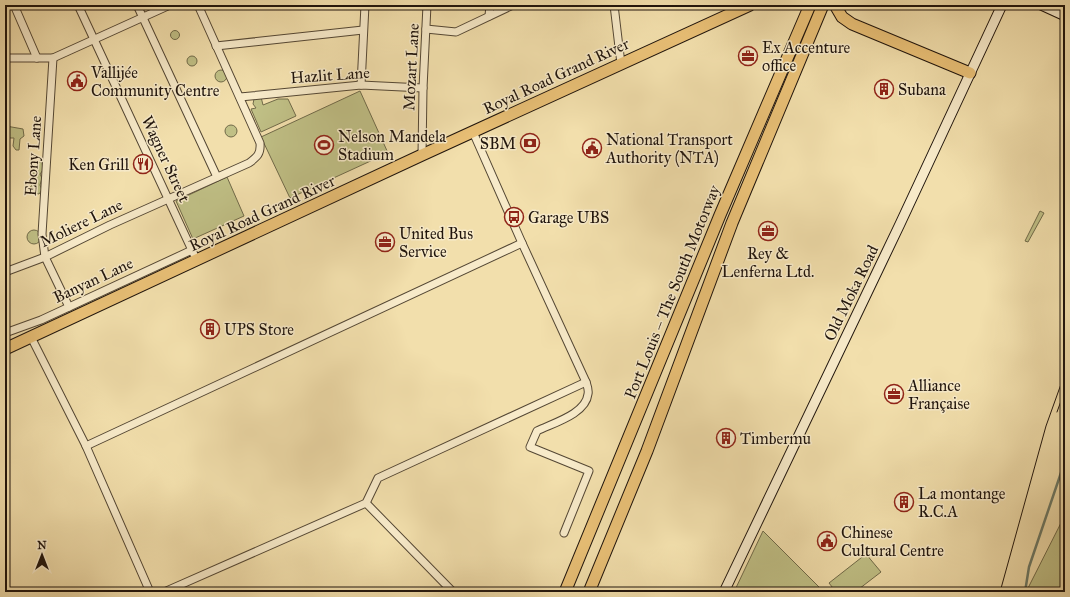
<svg xmlns="http://www.w3.org/2000/svg" width="1070" height="597" viewBox="0 0 1070 597" font-family="'IM FELL Great Primer',serif">
<style>
.green{fill:#c0c086;stroke:#706a49}
.lines{fill:none;stroke-linecap:round;stroke-linejoin:round}
.stream{stroke:#6a7967;stroke-width:2.5}
.minor-casing{stroke:#544734;stroke-width:9}
.secondary-casing{stroke:#1f140c;stroke-width:11}
.primary-casing{stroke:#1f140c;stroke-width:13}
.trunk-casing{stroke:#1f140c;stroke-width:13}
.minor{stroke:#f7eac9;stroke-width:7}
.secondary{stroke:#f7eac9;stroke-width:9}
.primary{stroke:#e9c076;stroke-width:11}
.trunk{stroke:#e9c076;stroke-width:11}
.tram{stroke:#1f140c;stroke-width:1}
.labels{text-anchor:middle;dominant-baseline:central;stroke-width:3;stroke-linejoin:round;paint-order:stroke}
.poi-label{font-size:16px;fill:#1f140c;stroke:#f7eac9;text-anchor:start}
.street-label{font-size:16px;fill:#1f140c;stroke:#f7eac9}
</style>
<rect width="100%" height="100%" fill="#f2dfac"/>
<filter id="stains"><feTurbulence type="fractalNoise" baseFrequency=".005" numOctaves="4"/><feColorMatrix values="0 0 0 0 .2 0 0 0 0 .09 0 0 0 0 .02 0 0 0 .5 -.17"/></filter>
<radialGradient id="worn" r=".72"><stop offset=".6" stop-color="#630" stop-opacity="0"/><stop offset="1" stop-color="#630" stop-opacity=".3"/></radialGradient>
<g class="green">
<circle cx="175" cy="35" r="4.5"/>
<circle cx="192" cy="61" r="5"/>
<circle cx="221" cy="76" r="6"/>
<path d="M360,91l28,62 -98,45 -29,-61z"/>
<path d="M261,97l2,8 15,-6h10l8,17 -35,16 -10,-23 5,-1 -3,-4 1,-5z"/>
<circle cx="231" cy="131" r="6"/>
<path d="M6,126l17,3 1,7 -4,3 -1,11h-3l-3,-4 1,-8h-9z"/>
<path d="M38,162h4l1,8 -3,4 2,4 -2,7 2,5 -3,4 -9,-2 -1,-3 6,-8 -2,-8z"/>
<path d="M227,177l17,39 -51,23 -17,-38z"/>
<path d="M1040,211l4,2 -16,29 -3,-1z"/>
<circle cx="34" cy="237" r="7"/>
<path d="M1065,515v77h-39z"/>
<path d="M763,531l61,61h-90z"/>
<path d="M866,554l15,18 -26,20h-19l-7,-9z"/>
</g>
<g class="lines">
<path class="stream" d="M1025,592l4,-25 36,-106"/>
<g class="minor-casing">
<g id="minor">
<path d="M14,5l23,53"/>
<path d="M78,5l119,256"/>
<path d="M137,5l80,172"/>
<path d="M614,5l7,59"/>
<path d="M489,16l1,-11"/>
<path d="M426,29l30,3 57,-27"/>
<path d="M216,46l147,-16"/>
<path d="M5,58h48l117,-53"/>
<path d="M53,58l-11,176 3,23 24,50"/>
<path d="M361,85l4,-80"/>
<path d="M240,97l121,-12 62,3"/>
<path d="M473,132l49,111 64,139c1,3 3,8 2,12 -2,20 -35,29 -51,37l-7,16 59,24 -25,62"/>
<path d="M422,155l1,-67 4,-83"/>
<path d="M5,272l40,-15 65,-32 139,-62c8,-6 12,-9 11,-20l-62,-138"/>
<path d="M5,333l36,-13 151,-70"/>
<path d="M31,337l55,109 64,146"/>
<path d="M86,446l436,-203"/>
<path d="M366,503l87,89"/>
<path d="M164,592l202,-89 12,-25 208,-96"/>
</g>
</g>
<g class="secondary-casing">
<g id="secondary">
<path d="M1041,5l24,11"/>
<path d="M724,592l176,-368 102,-219"/>
</g>
</g>
<g class="primary-casing">
<path id="primary" d="M5,349l417,-194 328,-150"/>
</g>
<g class="trunk-casing">
<g id="trunk">
<path d="M835,5l7,12 10,7 118,49"/>
<path d="M565,592l155,-377 90,-210"/>
<path d="M589,592l58,-141 85,-228 91,-218"/>
</g>
</g>
<use href="#minor" class="minor"/>
<use href="#secondary" class="secondary"/>
<use href="#primary" class="primary"/>
<use href="#trunk" class="trunk"/>
<g class="tram">
<path d="M1057,412l8,-22"/>
<path d="M1000,592l46,-166 19,-53"/>
</g>
</g>
<defs>
<g id="office-ring" transform="scale(1)"><circle r="9.5" fill="#f7eac9" stroke="#8f2418" stroke-width="1.5"/><path d="M-6-3h4V-5.5h4V-3h4V5H-6ZM-1-4.5V-3h2v-1.5ZM-6 0V1H6V0Z" fill="#8f2418"/></g>
<g id="civic-ring" transform="scale(1)"><circle r="9.5" fill="#f7eac9" stroke="#8f2418" stroke-width="1.5"/><path d="M-.6-6.5H3V-4.5H.6V-3L4-1V1h2V6H-6V1h2V-1L-.6-3ZM-1.2 2.5V6h2.4V2.5Z" fill="#8f2418"/></g>
<g id="building-ring" transform="scale(1)"><circle r="9.5" fill="#f7eac9" stroke="#8f2418" stroke-width="1.5"/><path d="M-4-6H4V6H1V3H-1V6H-4ZM-2.5-4.3h1.7v1.8h-1.7ZM.8-4.3h1.7v1.8H.8ZM-2.5-1h1.7V.8h-1.7ZM.8-1h1.7V.8H.8Z" fill="#8f2418"/></g>
<g id="bank-ring" transform="scale(1)"><circle r="9.5" fill="#f7eac9" stroke="#8f2418" stroke-width="1.5"/><path d="M-6-4H6V4H-6ZM0-2.3a2.3 2.3 0 1 0 0 4.6a2.3 2.3 0 1 0 0-4.6Z" fill="#8f2418"/></g>
<g id="stadium-ring" transform="scale(1)"><circle r="9.5" fill="#f7eac9" stroke="#8f2418" stroke-width="1.5"/><path d="M0-5a6.5 5 0 1 0 0 10a6.5 5 0 1 0 0-10ZM-3.5-1.8h7v3.6h-7Z" fill="#8f2418"/></g>
<g id="restaurant-ring" transform="scale(1)"><circle r="9.5" fill="#f7eac9" stroke="#8f2418" stroke-width="1.5"/><path d="M-5-6h1v4h1v-4h1v4h1v-4h1v5L-1.5 .5V6h-2V.5L-5-1ZM5-6V6H3V1.5H1.5Q1.5-4 5-6Z" fill="#8f2418"/></g>
<g id="bus-ring" transform="scale(1)"><circle r="9.5" fill="#f7eac9" stroke="#8f2418" stroke-width="1.5"/><path d="M-5-6H5V4H4V6H2V4H-2V6H-4V4H-5ZM-3.5-4V0h7V-4ZM-3.5 1.2v1.5H-2V1.2ZM2 1.2v1.5H3.5V1.2Z" fill="#8f2418"/></g>
</defs>
<g fill-rule="evenodd">
<use href="#office-ring" x="748" y="56"/>
<use href="#civic-ring" x="77" y="81"/>
<use href="#building-ring" x="884" y="89"/>
<use href="#bank-ring" x="530" y="143"/>
<use href="#stadium-ring" x="324" y="145"/>
<use href="#civic-ring" x="592" y="148"/>
<use href="#restaurant-ring" x="143" y="164"/>
<use href="#bus-ring" x="514" y="217"/>
<use href="#office-ring" x="768" y="231"/>
<use href="#office-ring" x="385" y="242"/>
<use href="#building-ring" x="210" y="329"/>
<use href="#office-ring" x="894" y="394"/>
<use href="#building-ring" x="726" y="438"/>
<use href="#building-ring" x="904" y="502"/>
<use href="#civic-ring" x="827" y="541"/>
</g>
<g class="labels">
<g class="poi-label">
<text x="762" y="47">Ex Accenture<tspan x="762" dy="18">office</tspan></text>
<text x="91" y="72">Vallijée<tspan x="91" dy="18">Community Centre</tspan></text>
<text x="898" y="89">Subana</text>
<text x="338" y="136">Nelson Mandela<tspan x="338" dy="18">Stadium</tspan></text>
<text x="606" y="139">National Transport<tspan x="606" dy="18">Authority (NTA)</tspan></text>
<text x="516" y="143" text-anchor="end">SBM</text>
<text x="129" y="164" text-anchor="end">Ken Grill</text>
<text x="528" y="217">Garage UBS</text>
<text x="399" y="233">United Bus<tspan x="399" dy="18">Service</tspan></text>
<text x="768" y="253" text-anchor="middle">Rey &amp;<tspan x="768" dy="18">Lenferna Ltd.</tspan></text>
<text x="224" y="329">UPS Store</text>
<text x="908" y="385">Alliance<tspan x="908" dy="18">Française</tspan></text>
<text x="740" y="438">Timbermu</text>
<text x="918" y="493">La montange<tspan x="918" dy="18">R.C.A</tspan></text>
<text x="841" y="532">Chinese<tspan x="841" dy="18">Cultural Centre</tspan></text>
</g>
<g class="street-label">
<text transform="translate(411 67) rotate(-87)">Mozart Lane</text>
<text transform="translate(330 75) rotate(-4)">Hazlit Lane</text>
<text transform="translate(556 76) rotate(-25)">Royal Road Grand River</text>
<text transform="translate(33 156) rotate(-86)">Ebony Lane</text>
<text transform="translate(166 159) rotate(65)">Wagner Street</text>
<text transform="translate(262 213) rotate(-25)">Royal Road Grand River</text>
<text transform="translate(81 223) rotate(-26)">Moliere Lane</text>
<text transform="translate(93 280) rotate(-25)">Banyan Lane</text>
<text transform="translate(672 292) rotate(-68)">Port Louis – The South Motorway</text>
<text transform="translate(851 293) rotate(-64)">Old Moka Road</text>
</g>
</g>
<rect width="1070" height="597" fill="none" stroke="#f2dfac" stroke-width="20"/>
<rect x="6" y="6" width="1058" height="585" fill="none" stroke="#1f140c" stroke-width="2"/>
<rect x="10" y="10" width="1050" height="577" fill="none" stroke="#1f140c"/>
<g transform="translate(42 555)" stroke="#f7eac9" stroke-width="3" paint-order="stroke">
<path d="M0-3L7 15L0 10L-7 15Z" fill="#1f140c"/>
<text y="-6" font-size="11" font-weight="bold" text-anchor="middle" fill="#1f140c">N</text>
</g>
<rect width="100%" height="100%" filter="url(#stains)"/>
<rect width="100%" height="100%" fill="url(#worn)"/>
</svg>
